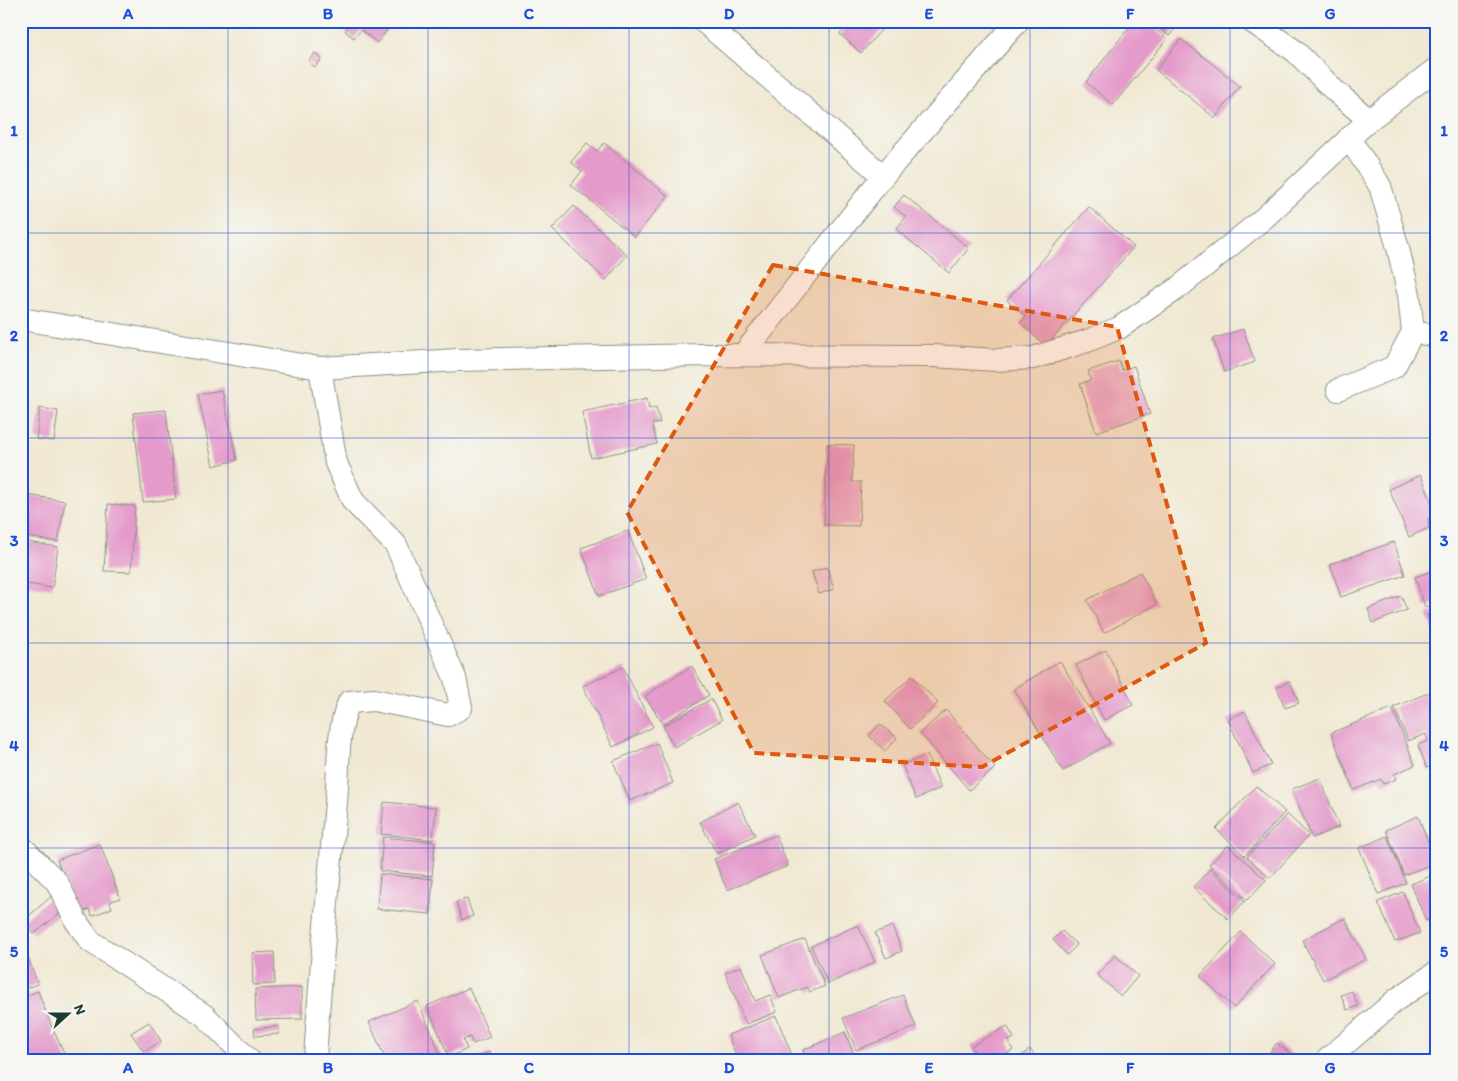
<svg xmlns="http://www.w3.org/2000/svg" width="1458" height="1081" viewBox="0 0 1458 1081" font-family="Itim,sans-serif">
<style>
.building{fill:#e49aca}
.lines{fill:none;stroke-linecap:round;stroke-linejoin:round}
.minor-casing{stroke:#889283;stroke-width:24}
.minor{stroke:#fff;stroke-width:22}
.marked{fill:#de580e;fill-opacity:0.2;stroke:#de580e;stroke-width:4;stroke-dasharray:10 6;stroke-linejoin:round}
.grid{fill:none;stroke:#1d4ed8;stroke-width:1;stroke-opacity:0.55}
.neatline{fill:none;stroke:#1d4ed8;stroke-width:2}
.grid-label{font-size:16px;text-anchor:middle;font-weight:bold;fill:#1d4ed8}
</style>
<rect width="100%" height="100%" fill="#f6f6f2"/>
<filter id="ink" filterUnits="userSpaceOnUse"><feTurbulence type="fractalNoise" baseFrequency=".02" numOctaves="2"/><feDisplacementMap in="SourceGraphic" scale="10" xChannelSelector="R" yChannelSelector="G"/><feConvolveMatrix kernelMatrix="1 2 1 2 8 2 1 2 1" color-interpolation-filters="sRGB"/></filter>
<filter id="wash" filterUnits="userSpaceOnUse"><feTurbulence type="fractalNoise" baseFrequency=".0096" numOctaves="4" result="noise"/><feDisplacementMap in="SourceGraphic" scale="20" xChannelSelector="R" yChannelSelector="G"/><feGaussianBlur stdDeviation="1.12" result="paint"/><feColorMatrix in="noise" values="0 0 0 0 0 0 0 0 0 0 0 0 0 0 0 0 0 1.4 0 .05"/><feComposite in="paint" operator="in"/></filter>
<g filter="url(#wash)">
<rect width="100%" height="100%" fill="#f0e8d2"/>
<g id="blocks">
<g class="building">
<path d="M349,21h45l-17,22 -16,-13 -7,8 -9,-7 6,-8z"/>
<path d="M852,21h37l-28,32 -21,-19z"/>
<path d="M1134,21h11l22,18 -54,66 -27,-23z"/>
<path d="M1150,21h31l-12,15z"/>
<path d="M1181,39l59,47 -25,32 -59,-48z"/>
<path d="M315,53l7,6 -7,8 -7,-6z"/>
<path d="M587,143l10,8 7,-8 64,53 -33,41 -64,-52 11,-14 -11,-9z"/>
<path d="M904,195l65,53 -20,25 -53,-44 10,-12 -12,-10z"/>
<path d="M574,206l53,49 -21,25 -54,-51z"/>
<path d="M1089,207l45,40 -88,99 -26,-23 6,-6 -19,-17z"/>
<path d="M1243,329l12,33 -31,10 -11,-33z"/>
<path d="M1119,361l3,9 12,-4 16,48 -54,18 -16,-48 11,-4 -3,-9z"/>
<path d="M222,390l15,70 -24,6 -15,-72z"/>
<path d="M647,398l2,11 7,-2 4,16 -8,1 5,20 -66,14 -9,-46z"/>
<path d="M40,408l18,3 -4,30 -18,-2z"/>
<path d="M166,410l10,89 -33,3 -10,-89z"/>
<path d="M827,444l27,1 -2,37h9l-2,44 -35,-1z"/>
<path d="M1421,475l16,41 -9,3 1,9 -20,9 -20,-48z"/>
<path d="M21,494l44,7 -7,41 -37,-6z"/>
<path d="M108,504l27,2 -4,66 -27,-1z"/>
<path d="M628,531l18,48 -47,17 -18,-48z"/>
<path d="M21,541l37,6 -6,41 -31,-5z"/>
<path d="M1394,542l11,33 -64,22 -11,-33z"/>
<path d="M827,567l7,22 -15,5 -7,-22z"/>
<path d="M1437,569v34l-12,4 -10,-30z"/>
<path d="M1140,572l17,32 -53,29 -17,-33z"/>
<path d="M1401,596l6,14 -34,13 -5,-14z"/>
<path d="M1437,611v27l-10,-23z"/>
<path d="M1106,650l27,55 -29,15 -28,-55z"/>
<path d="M1060,661l50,82 -47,28 -49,-82z"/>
<path d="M692,666l17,29 -46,29 -18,-28z"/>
<path d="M623,667l30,60 -40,20 -30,-61z"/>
<path d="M912,676l26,27 -28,26 -25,-28z"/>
<path d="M1290,681l9,22 -14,5 -8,-21z"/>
<path d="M1435,690l2,5v68l-10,5 -9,-23 10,-4 -2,-7 -18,7 -14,-34z"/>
<path d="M711,699l11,21 -48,27 -11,-21z"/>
<path d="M1392,708l23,57 -21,9 2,5 -13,5 -2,-5 -27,11 -23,-57z"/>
<path d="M946,710l49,58 -26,22 -49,-57z"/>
<path d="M1245,711l26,54 -18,8 -25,-53z"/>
<path d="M880,724l17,14 -12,13 -16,-15z"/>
<path d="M657,743l16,40 -43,18 -17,-40z"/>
<path d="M927,755l14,33 -25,11 -14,-34z"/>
<path d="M1320,778l19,49 -27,11 -20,-49z"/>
<path d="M1256,786l29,26 -40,44 -29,-27z"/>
<path d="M384,802l52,5 -3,33 -52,-6z"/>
<path d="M738,802l17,33 -38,19 -17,-32z"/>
<path d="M1287,814l22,21 -39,43 -23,-21z"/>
<path d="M1418,816l18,46 -32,13 -18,-45z"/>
<path d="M776,835l12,31 -61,24 -13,-31z"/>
<path d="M1387,836l19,47 -28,11 -19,-46z"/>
<path d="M383,837l52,5 -3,34 -52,-5z"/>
<path d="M100,844l20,54 -10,4 2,6 -20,8 -2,-7 -13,5 -20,-54z"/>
<path d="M1228,845l38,35 -19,20 -38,-35z"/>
<path d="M1210,869l35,32 -17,18 -35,-32z"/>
<path d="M380,874l53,5 -3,35 -53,-5z"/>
<path d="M1435,874l2,42 -11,5 -15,-37z"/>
<path d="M1403,892l17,41 -25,9 -17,-40z"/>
<path d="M55,893l12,14 -33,27 -11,-13z"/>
<path d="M467,899l6,17 -11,4 -6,-18z"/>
<path d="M1345,918l21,41 -43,21 -21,-40z"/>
<path d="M858,925l17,37 -47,22 -17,-38z"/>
<path d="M892,926l10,25 -16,7 -11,-25z"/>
<path d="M1062,931l15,14 -10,10 -14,-15z"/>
<path d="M1241,932l34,32 -41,44 -34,-32z"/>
<path d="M805,939l20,47 -15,6 -3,-5 -28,11 -17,-43z"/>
<path d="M21,940l17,44 -17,6z"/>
<path d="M274,952l1,32 -22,1 -1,-32z"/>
<path d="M1115,955l23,21 -17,20 -24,-21z"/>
<path d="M741,966l14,35 15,-6 7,17 -31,12 -21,-51z"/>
<path d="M302,987v32l-46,1 -1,-31z"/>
<path d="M469,988l21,49 -17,7 -3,-7 -7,3 4,9 -18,8 -22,-51z"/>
<path d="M38,991l11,29 18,40h-46v-62z"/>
<path d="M1352,991l6,15 -11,4 -6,-15z"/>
<path d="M903,995l13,32 -60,23 -13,-32z"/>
<path d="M418,1001l25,59h-57l-17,-38z"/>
<path d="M776,1016l18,44h-56l-10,-25z"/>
<path d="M149,1022l12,19 -17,11 -13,-19z"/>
<path d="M279,1026v8l-24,2 -1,-7z"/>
<path d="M1007,1026l7,12 -6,3 5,9 -16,10h-18l-8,-14z"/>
<path d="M845,1032l11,28h-49l-4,-10z"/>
<path d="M1277,1043l22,17h-35z"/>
<path d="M1030,1049l8,11h-22z"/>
<path d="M489,1052l4,8h-23z"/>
</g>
</g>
</g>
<g filter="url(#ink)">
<use href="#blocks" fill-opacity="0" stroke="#889283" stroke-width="1"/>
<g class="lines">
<g class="minor-casing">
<g id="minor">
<path d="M703,21l180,155"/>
<path d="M1251,21l44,30 40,40 34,29 68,-52"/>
<path d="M21,319l299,49 138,-8 248,-5 228,1 61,4 38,-2 54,-17 32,-13 59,-40 86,-70 105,-98"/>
<path d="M1413,332l24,4"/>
<path d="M743,355l140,-179 135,-155"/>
<path d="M1338,390l56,-23 19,-35 -4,-37 -11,-47 -18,-62 -31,-48"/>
<path d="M21,846l36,36 19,39 14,20 114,74 45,45"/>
<path d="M315,1060c5,-86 13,-171 21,-257 3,-33 0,-70 13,-101l25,-2 74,15 13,-7 -6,-30 -59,-133 -43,-44 -17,-38 -16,-95"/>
<path d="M1327,1060l69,-60 41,-28"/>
</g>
</g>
<use href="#minor" class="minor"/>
</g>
</g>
<path class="marked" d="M773,265l344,62 89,316 -224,124 -228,-14 -127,-241z"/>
<path class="grid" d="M228,21v1039M428,21v1039M629,21v1039M829,21v1039M1030,21v1039M1230,21v1039M21,233h1416M21,438h1416M21,643h1416M21,848h1416"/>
<rect width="1458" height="1081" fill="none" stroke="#f6f6f2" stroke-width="55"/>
<g transform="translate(68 1014) rotate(69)" stroke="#f6f6f2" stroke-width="4" paint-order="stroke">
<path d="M0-4L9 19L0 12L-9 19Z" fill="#1f3d34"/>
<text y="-8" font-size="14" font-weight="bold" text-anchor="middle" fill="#1f3d34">N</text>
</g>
<rect x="28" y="28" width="1402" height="1026" class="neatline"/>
<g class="grid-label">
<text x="128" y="19">A</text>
<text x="328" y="19">B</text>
<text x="529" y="19">C</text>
<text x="729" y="19">D</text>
<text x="929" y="19">E</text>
<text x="1130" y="19">F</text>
<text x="1330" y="19">G</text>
<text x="14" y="136">1</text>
<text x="1444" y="136">1</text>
<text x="14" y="341">2</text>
<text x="1444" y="341">2</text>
<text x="14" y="546">3</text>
<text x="1444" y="546">3</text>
<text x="14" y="751">4</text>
<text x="1444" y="751">4</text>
<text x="14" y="957">5</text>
<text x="1444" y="957">5</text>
<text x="128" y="1073">A</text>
<text x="328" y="1073">B</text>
<text x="529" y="1073">C</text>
<text x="729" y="1073">D</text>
<text x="929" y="1073">E</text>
<text x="1130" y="1073">F</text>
<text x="1330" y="1073">G</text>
</g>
</svg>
